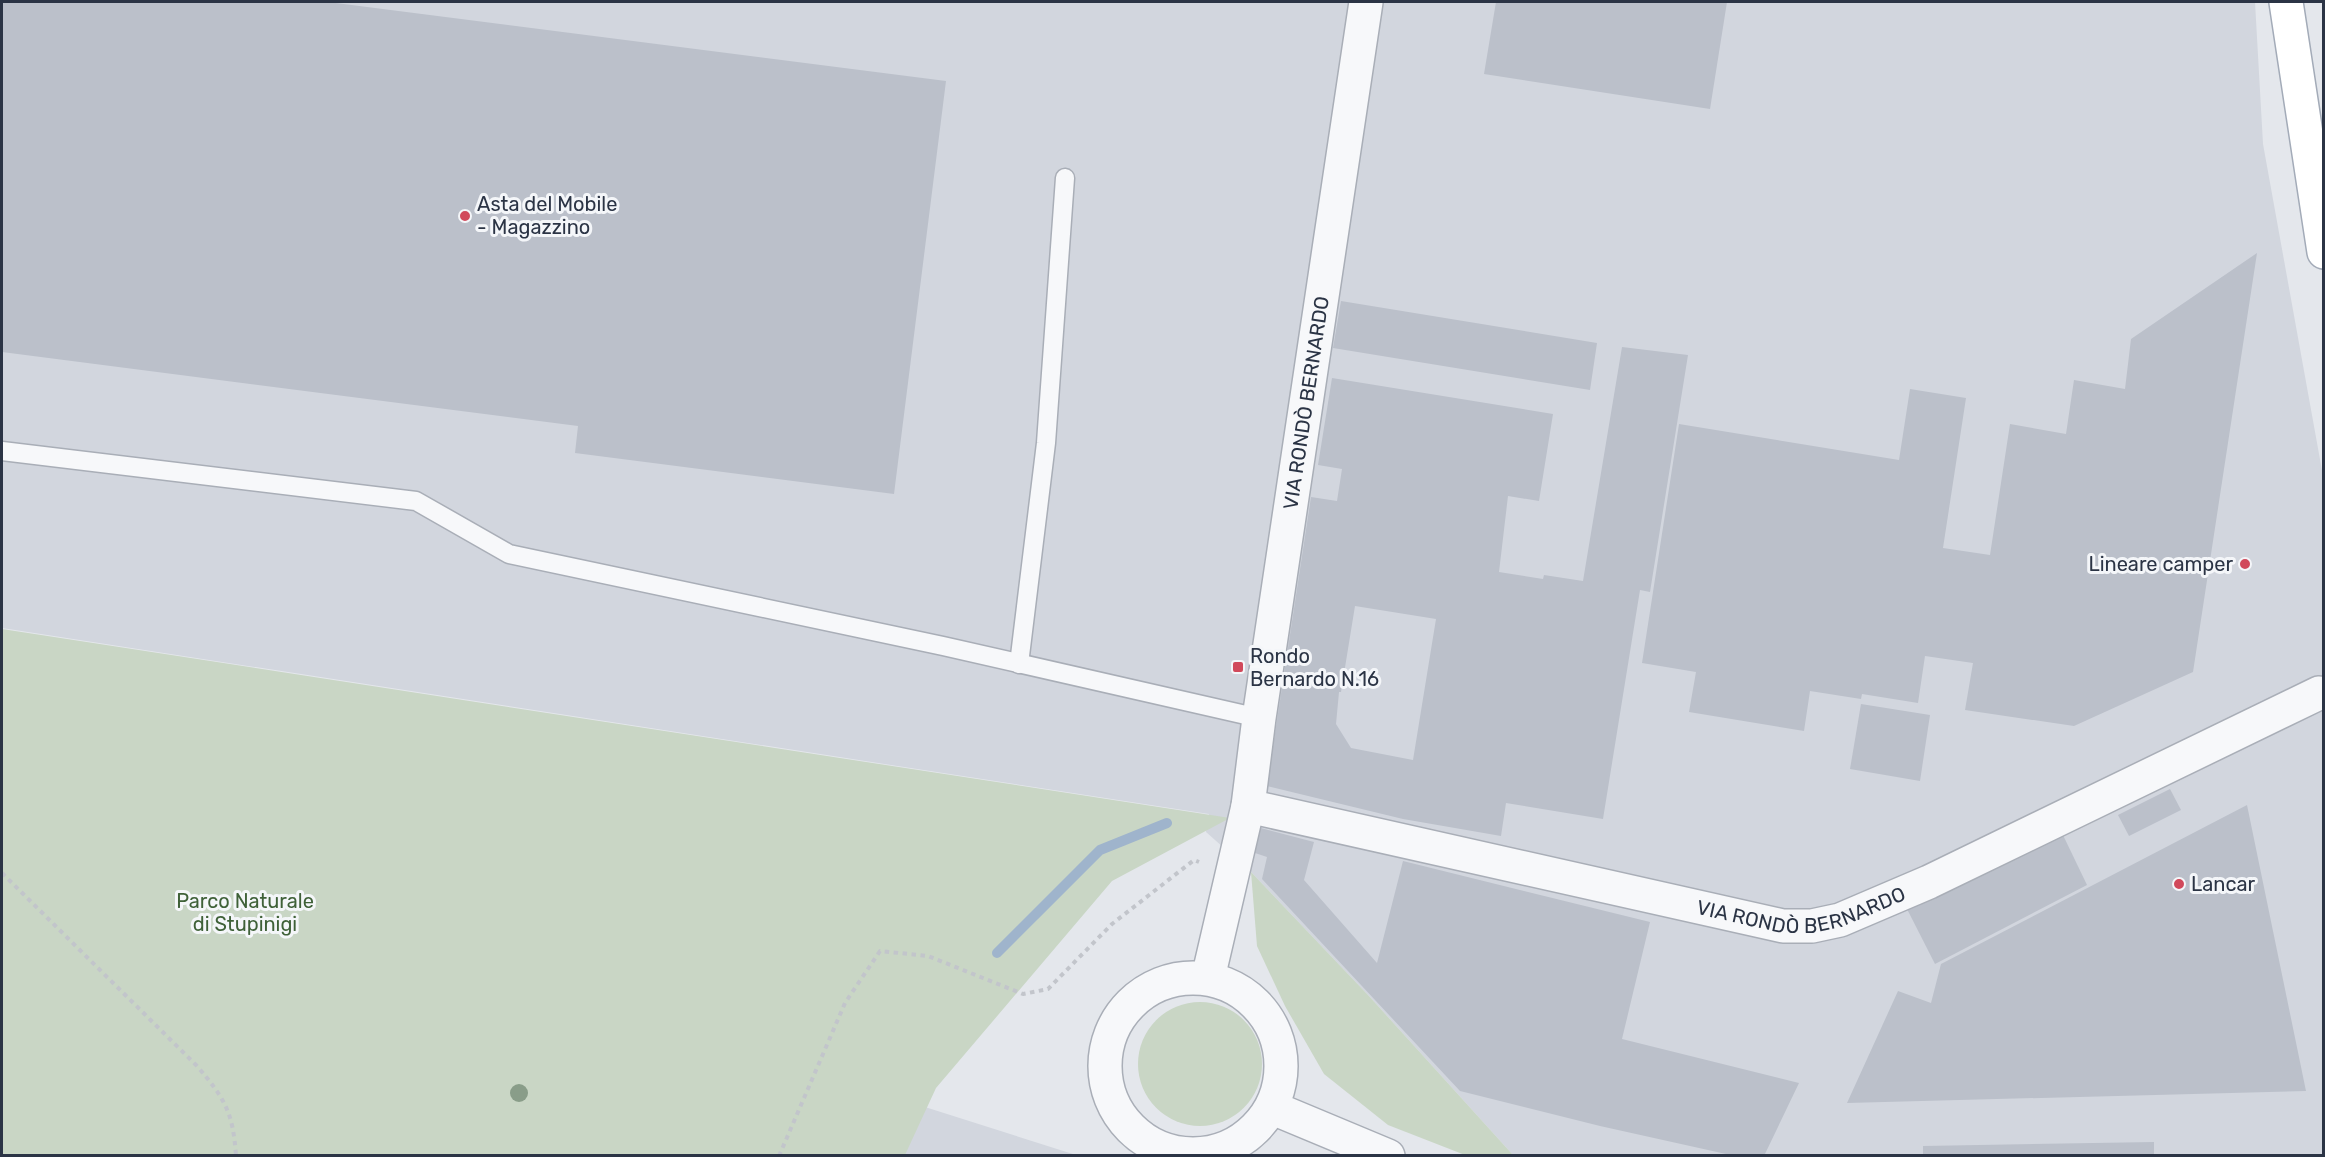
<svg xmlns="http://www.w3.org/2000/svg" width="2325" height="1157" viewBox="0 0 2325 1157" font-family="Rubik,sans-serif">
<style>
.built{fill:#d2d6de}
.green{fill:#c9d6c5}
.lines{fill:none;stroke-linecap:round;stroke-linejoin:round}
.stream{stroke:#9fb4cc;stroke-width:10}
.building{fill:#bbc0ca;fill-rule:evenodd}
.lane-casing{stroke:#a9aeb7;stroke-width:21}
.street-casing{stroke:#a9aeb7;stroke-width:36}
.primary-casing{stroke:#a3abb8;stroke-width:36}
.path{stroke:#c2c5cb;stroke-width:4;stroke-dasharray:4.5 4.5;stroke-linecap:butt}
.lane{stroke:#f7f8fa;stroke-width:18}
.street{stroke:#f7f8fa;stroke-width:33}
.primary{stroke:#fff;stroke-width:33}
.tree{fill:#899d89}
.poi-dot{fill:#d1495b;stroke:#f4f6f9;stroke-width:2}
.labels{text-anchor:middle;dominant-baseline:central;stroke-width:6;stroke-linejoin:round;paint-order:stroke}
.poi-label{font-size:20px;fill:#2b3445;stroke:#f4f6f9;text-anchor:start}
.street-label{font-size:20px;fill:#2b3445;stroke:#f4f6f9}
.park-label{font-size:20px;fill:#3f6138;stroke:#f4f6f9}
</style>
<rect width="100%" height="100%" fill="#e4e7ec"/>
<g class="built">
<path d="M2,2h2253l8,142 60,332v679h-810l-145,-160 -117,-123 -45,-40 3,-18 -1207,-186z"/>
<path d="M925,1107l151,48 -173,1z"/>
</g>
<g class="green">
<path d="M2,629l1228,189 -118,63 -176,207 -31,67h-903z"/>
<path d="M1251,872l117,123 145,160h-48l-77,-30 -64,-51 -39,-68 -28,-60z"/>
<circle cx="1200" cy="1064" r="62"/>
</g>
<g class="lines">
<path class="stream" d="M997,953l103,-103 67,-27"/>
</g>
<g class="building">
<path d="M2,2h326l618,79 -52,413 -319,-41 3,-27 -576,-74z"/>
<path d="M1496,2h231l-17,107 -226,-35z"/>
<path d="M2257,253l-64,419 -119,54 -109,-16 8,-47 -48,-7 -7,47 -56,-9 -1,5 -51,-8 -6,40 -115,-19 7,-40 -54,-9 37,-239 220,36 11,-71 56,9 -23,150 47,7 20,-131 56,10 8,-54 51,9 6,-50z"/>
<path d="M1341,301l256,42 -7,47 -257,-42z"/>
<path d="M1622,347l66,8 -38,237 -10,-2 -37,229 -97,-16 -5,33 -98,-17 -136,-33 44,-289 26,4 5,-32 -24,-4 14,-87 221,36 -14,87 -31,-5 -9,76 44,7 1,-4 39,6zM1355,606l81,13 -23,141 -62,-12 -15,-24 3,-32h2z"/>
<path d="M1861,704l69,11 -10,66 -70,-12z"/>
<path d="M2170,789l11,21 -52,26 -11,-21z"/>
<path d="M2247,805l59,286 -459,12 51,-112 33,12 10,-39z"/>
<path d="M1257,827l57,15 -10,38 73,83 26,-102 247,61 -28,117 177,44 -35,73h-29l-135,-30 -140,-35 -198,-212 5,-22 -15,-5z"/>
<path d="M2062,833l25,52 -152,79 -28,-55z"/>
<path d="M2154,1142v14h-231v-10z"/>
</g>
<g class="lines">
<g class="lane-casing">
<g id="lane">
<path d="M2,451l414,50 93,53 434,92 316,72"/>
<path d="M1019,664l27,-221 19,-265"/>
</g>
</g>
<g class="street-casing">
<g id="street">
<path id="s1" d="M1248,806l535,120h29l28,-6 89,-38 390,-189"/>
<circle cx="1193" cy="1066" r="88"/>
<path id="s2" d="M1208,978l40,-172 11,-88 107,-716"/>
<path d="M1273,1108l115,48"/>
</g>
</g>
<g class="primary-casing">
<path id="primary" d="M2286,2l38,250"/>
</g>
<g class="path">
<path d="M2,873l195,193c28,33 36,46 39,90"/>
<path d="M779,1156l66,-153 35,-52 48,5 95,38 25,-5 64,-65 82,-64 5,2"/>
</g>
<use href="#lane" class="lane"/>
<use href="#street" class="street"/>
<use href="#primary" class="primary"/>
</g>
<circle class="tree" cx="519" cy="1093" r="9"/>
<g class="poi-dot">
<circle cx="465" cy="216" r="6"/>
<circle cx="2245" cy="564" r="6"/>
<rect x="1232" y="661" width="12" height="12" rx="3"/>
<circle cx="2179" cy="884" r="6"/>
</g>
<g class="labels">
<g class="poi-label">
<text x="477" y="204">Asta del Mobile<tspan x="477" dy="23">- Magazzino</tspan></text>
<text x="2233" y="564" text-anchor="end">Lineare camper</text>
<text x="1250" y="656">Rondo<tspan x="1250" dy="23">Bernardo N.16</tspan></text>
<text x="2191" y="884">Lancar</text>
</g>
<g class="street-label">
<text stroke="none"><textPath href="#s2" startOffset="584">VIA RONDÒ BERNARDO</textPath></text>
<text stroke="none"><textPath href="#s1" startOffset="568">VIA RONDÒ BERNARDO</textPath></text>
</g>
<g class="park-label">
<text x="245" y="901">Parco Naturale<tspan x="245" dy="23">di Stupinigi</tspan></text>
</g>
</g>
<rect width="2325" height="1157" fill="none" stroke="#2b3445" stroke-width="6"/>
</svg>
